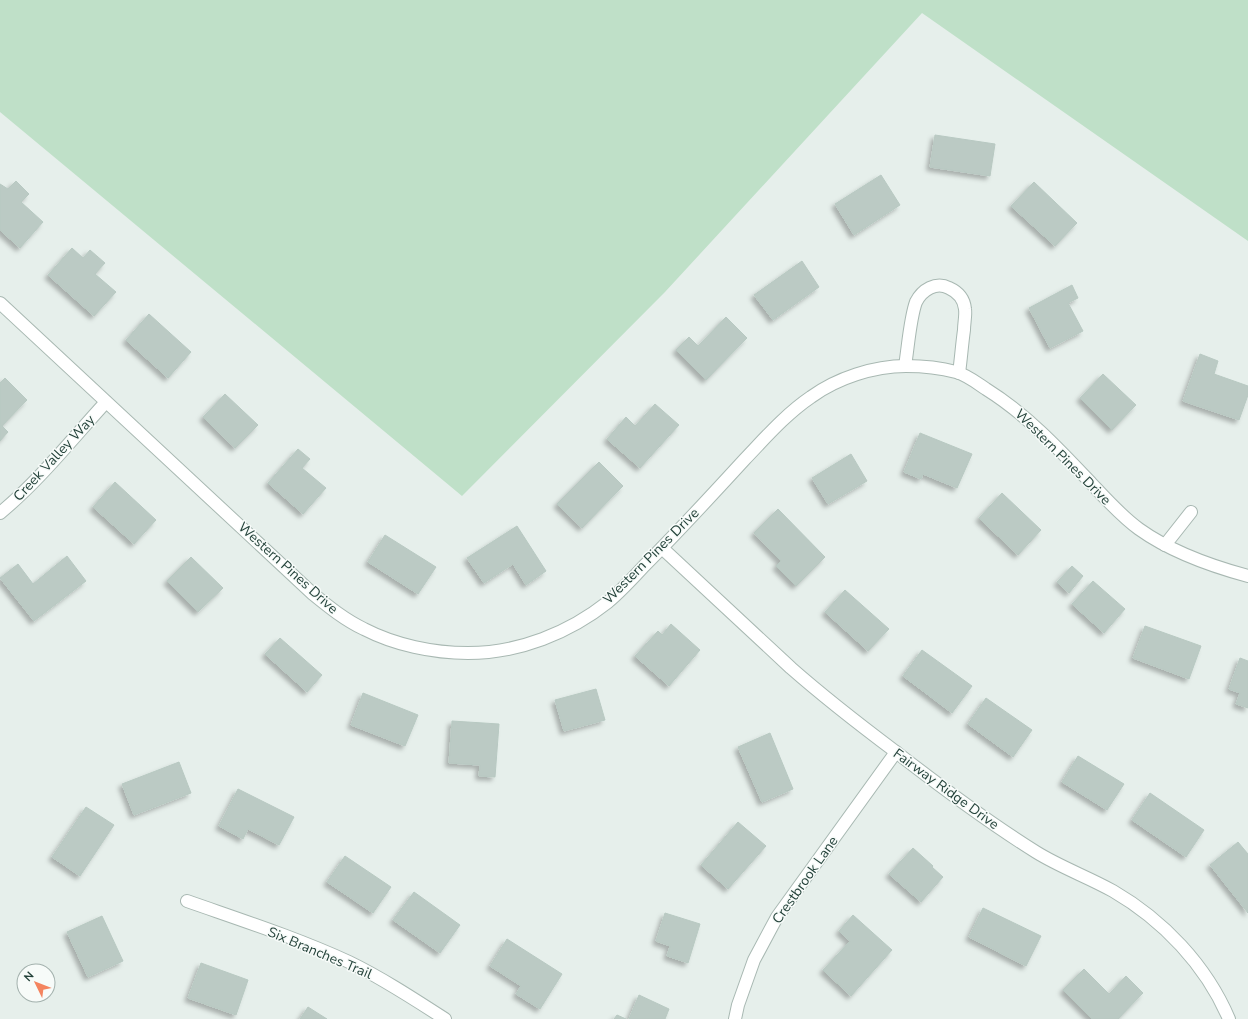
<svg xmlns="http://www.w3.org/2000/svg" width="1248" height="1019" viewBox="0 0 1248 1019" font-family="'Nunito Sans',sans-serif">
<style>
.green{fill:#bfe0c8}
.building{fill:#bbcac4;stroke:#b8c9c2;filter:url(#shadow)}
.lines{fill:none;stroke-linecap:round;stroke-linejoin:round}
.street-casing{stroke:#a8b8b2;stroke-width:14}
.street{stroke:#fff;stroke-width:12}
.labels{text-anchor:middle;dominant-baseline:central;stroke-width:3;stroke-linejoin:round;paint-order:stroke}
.street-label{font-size:14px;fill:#24423a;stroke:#f7fbf9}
</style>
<defs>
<filter id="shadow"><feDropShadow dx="-3.5" dy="3.5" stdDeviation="2" flood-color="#0004"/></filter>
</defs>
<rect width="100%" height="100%" fill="#e6efeb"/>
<path class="green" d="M0,0h1248v241l-326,-228 -257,279 -203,204 -462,-384z"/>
<g class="building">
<path d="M935,135l60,9 -5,32 -60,-9z"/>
<path d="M881,175l19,30 -46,30 -19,-31z"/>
<path d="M16,181l13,13 -8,8 22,20 -23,26 -20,-18v-46l8,5z"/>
<path d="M1034,182l43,41 -22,23 -44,-40z"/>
<path d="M72,248l11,10 7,-8 15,13 -10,11 21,18 -22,24 -46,-41z"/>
<path d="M802,261l17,26 -46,33 -19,-25z"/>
<path d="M1072,285l6,13 -10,5 15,28 -33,17 -21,-40z"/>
<path d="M149,314l42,38 -23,26 -42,-38z"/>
<path d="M726,317l21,21 -41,42 -30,-30 13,-13 9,9z"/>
<path d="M1200,354l18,7 -4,13 34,12v9l-9,25 -56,-19z"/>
<path d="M1103,374l33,31 -24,25 -32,-32z"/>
<path d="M5,378l22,22 -25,26 6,6 -8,9v-58z"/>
<path d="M225,394l33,31 -23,23 -32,-31z"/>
<path d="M655,404l24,21 -39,43 -33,-29 19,-22 9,9z"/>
<path d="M920,433l52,21 -15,34 -34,-14 -2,5 -17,-7z"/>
<path d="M298,449l12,10 -8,9 24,20 -23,26 -35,-31z"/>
<path d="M851,454l16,27 -39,23 -16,-26z"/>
<path d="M599,462l24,24 -41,42 -25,-24z"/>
<path d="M115,482l41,38 -22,24 -41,-37z"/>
<path d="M1002,493l39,37 -23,25 -39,-37z"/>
<path d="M778,509l47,48 -29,29 -20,-20 5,-5 -27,-28z"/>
<path d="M517,526l29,45 -20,14 -13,-21 -29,19 -17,-25z"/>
<path d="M385,535l51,32 -18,27 -50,-32z"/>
<path d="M67,556l19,25 -52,40 -34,-43 18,-14 15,20z"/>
<path d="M191,557l32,31 -25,24 -31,-31z"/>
<path d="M1072,566l11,10 -14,17 -12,-11z"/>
<path d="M1093,581l32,28 -21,24 -32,-29z"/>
<path d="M845,590l44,39 -21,22 -43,-39z"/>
<path d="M671,624l29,26 -31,36 -34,-30 23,-25 4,4z"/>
<path d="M1145,626l56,20 -12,33 -56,-21z"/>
<path d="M280,638l42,37 -15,17 -42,-38z"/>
<path d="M922,650l50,36 -20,27 -49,-37z"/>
<path d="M1240,658l8,3v47l-12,-4 4,-11 -11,-4z"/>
<path d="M596,689l9,31 -41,11 -9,-31z"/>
<path d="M363,693l55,22 -13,31 -54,-21z"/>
<path d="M986,698l46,32 -19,27 -45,-33z"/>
<path d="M452,721l47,3 -4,53 -16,-1 1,-11 -31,-2z"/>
<path d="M770,733l23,56 -31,13 -24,-55z"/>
<path d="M1078,756l46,28 -17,26 -45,-28z"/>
<path d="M179,762l12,31 -57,22 -12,-31z"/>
<path d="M238,789l56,28 -15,28 -31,-16 -5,10 -24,-13z"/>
<path d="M1150,793l54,37 -18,27 -54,-37z"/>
<path d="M86,807l28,18 -34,51 -28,-19z"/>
<path d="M738,822l28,24 -38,43 -27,-24z"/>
<path d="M1238,842l10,12v59l-38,-48z"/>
<path d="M913,848l20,18 -1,1 11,10 -22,25 -32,-28z"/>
<path d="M345,856l46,31 -18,26 -46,-31z"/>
<path d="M414,892l46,33 -20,28 -47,-33z"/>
<path d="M983,908l58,28 -15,30 -57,-29z"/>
<path d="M665,913l35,11 -12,39 -21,-7 3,-10 -14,-5z"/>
<path d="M853,915l39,35 -41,46 -28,-26 27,-29 -11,-10z"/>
<path d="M102,916l21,45 -35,16 -21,-45z"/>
<path d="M507,939l55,35 -22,35 -24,-15 5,-8 -31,-20z"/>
<path d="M201,963l47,17 -12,35 -48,-17z"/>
<path d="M1084,969l25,25 17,-18 17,17 -25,26h-26l-29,-29z"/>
<path d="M639,995l30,14 -4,10h-36z"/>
<path d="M308,1007l19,12h-27z"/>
<path d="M617,1015l9,4h-12z"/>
</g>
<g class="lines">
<g class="street-casing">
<g id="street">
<path d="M0,303l313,291c16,13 32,26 51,35 31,16 69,24 104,24 51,0 101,-20 140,-51 13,-11 25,-24 36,-36 35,-35 68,-71 101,-107 21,-22 41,-45 66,-62 26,-19 63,-31 95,-31 17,0 35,2 50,6 11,3 21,11 30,17 40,25 72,59 105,94 15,16 30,33 48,46 32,23 72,37 109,47"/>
<path d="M905,366c3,-18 5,-48 11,-64 6,-12 20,-21 33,-14 9,4 15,11 16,21 1,6 -1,14 -1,21 -2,14 -3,29 -5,43"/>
<path d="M0,513c39,-32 72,-74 106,-111"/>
<path d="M1165,545l26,-33"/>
<path d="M662,548c43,40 86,80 129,120 33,29 69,57 105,84 45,35 92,70 140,100 24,15 52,25 77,39 50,29 93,74 116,128"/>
<path d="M187,901c54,19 110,37 162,61 33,16 65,37 96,57"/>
<path d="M735,1019l3,-14 16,-45 23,-43 119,-165"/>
</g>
</g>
<use href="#street" class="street"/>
</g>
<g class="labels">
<g class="street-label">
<text transform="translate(1063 457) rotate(45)">Western Pines Drive</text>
<text transform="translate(54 458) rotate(-47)">Creek Valley Way</text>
<text transform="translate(651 556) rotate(-45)">Western Pines Drive</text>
<text transform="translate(288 568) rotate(42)">Western Pines Drive</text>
<text transform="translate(946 789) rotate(36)">Fairway Ridge Drive</text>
<text transform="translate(805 880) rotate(-55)">Crestbrook Lane</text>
<text transform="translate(320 953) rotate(23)">Six Branches Trail</text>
</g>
</g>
<g transform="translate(36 983) rotate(313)"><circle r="19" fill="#f7fbf9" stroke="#a3b1ad"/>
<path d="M0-3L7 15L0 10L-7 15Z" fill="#f4845f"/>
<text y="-6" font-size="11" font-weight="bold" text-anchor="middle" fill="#24423a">N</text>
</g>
</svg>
